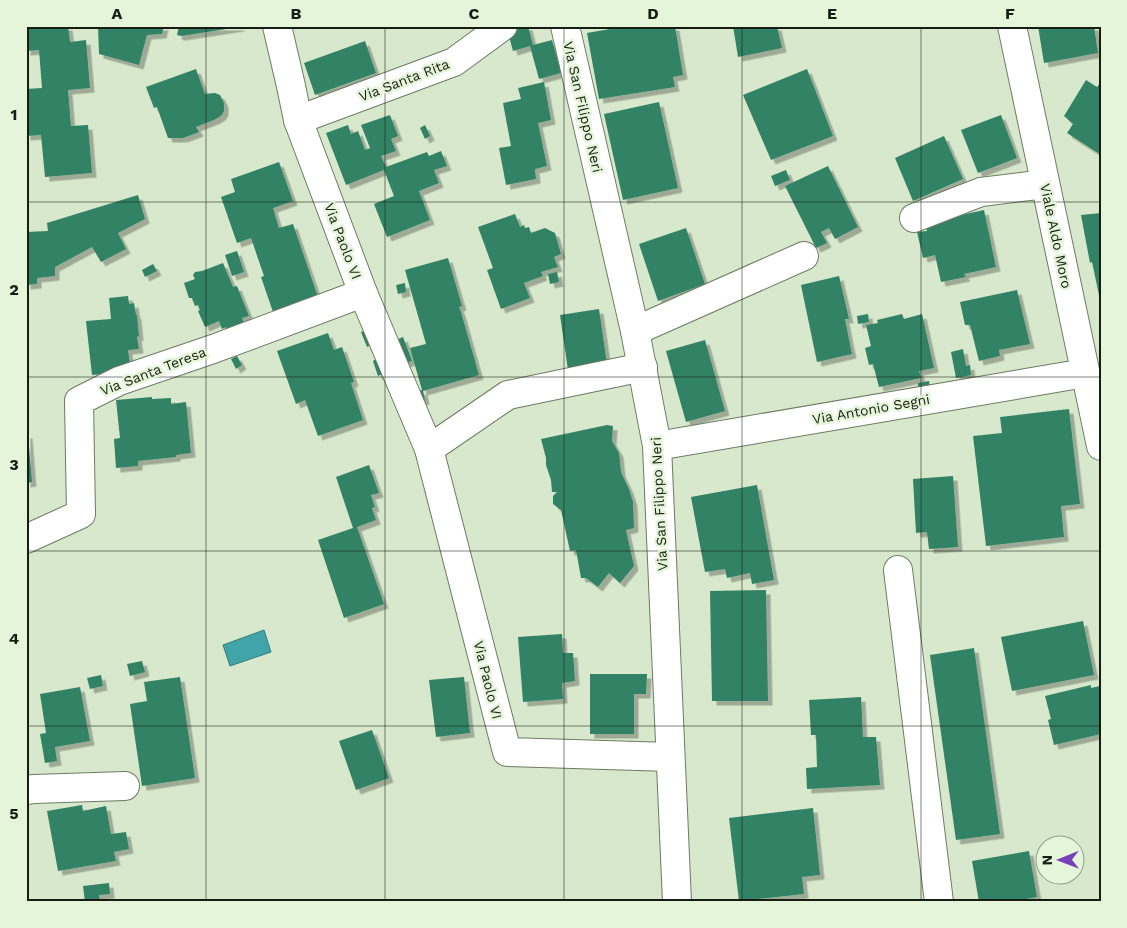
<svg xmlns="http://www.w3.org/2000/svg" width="1127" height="928" viewBox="0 0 1127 928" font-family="'Work Sans',sans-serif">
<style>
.water{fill:#40a4a9;stroke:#347c7c}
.building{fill:#318265;filter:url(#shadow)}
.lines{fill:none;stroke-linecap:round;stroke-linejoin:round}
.minor-casing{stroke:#6d7b62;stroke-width:30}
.major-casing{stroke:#6d7b62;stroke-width:30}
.minor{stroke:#fff;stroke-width:28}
.major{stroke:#fff;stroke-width:28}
.grid{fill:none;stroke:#181d13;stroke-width:1;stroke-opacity:0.55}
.labels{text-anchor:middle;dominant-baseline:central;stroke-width:5;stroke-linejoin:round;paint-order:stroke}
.street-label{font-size:14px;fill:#181d13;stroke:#e4f5d9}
.neatline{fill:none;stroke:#181d13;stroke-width:2}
.grid-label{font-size:16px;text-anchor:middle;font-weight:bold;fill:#181d13}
</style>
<defs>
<filter id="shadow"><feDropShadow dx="4.5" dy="4.5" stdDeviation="0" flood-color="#0004"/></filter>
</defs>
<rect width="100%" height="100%" fill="#d7e8cc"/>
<path class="water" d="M264,630l7,22 -41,14 -7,-21z"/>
<g class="building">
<path d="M26,26h42l2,16 16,-2 4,48 -22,2 3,36 17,-1 4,48 -47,4 -4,-42 -15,1v-47l16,-1 -3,-38 -13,1z"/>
<path d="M98,26h66l-2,8 -15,1 -8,30 -40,-11z"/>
<path d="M179,26h61v1l-59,9 -4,-1z"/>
<path d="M518,26h10l5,19 19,-5 9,33 -22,6 -9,-33 -17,5 -6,-22z"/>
<path d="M627,26h48l8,49 -10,2 2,10 -76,12 -12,-66z"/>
<path d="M733,26h44l5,22 -44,9z"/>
<path d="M1038,26h56l4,27 -54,10z"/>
<path d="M365,41l11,32 -61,22 -11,-32z"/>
<path d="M196,69l9,25 10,-1 5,2 4,8v8l-3,5 -7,4 -18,7 3,5 -16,6h-15l-11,-31 -3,1 -8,-21z"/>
<path d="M807,69l26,67 -62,24 -28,-65z"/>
<path d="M1086,80l11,7 4,-5v73l-34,-22 6,-9 -9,-8z"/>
<path d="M544,82l7,38 -13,3 9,43 -12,3 1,10 -30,6 -7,-37 12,-2 -8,-43 18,-4 -3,-11z"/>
<path d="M659,102l19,86 -55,12 -19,-86z"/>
<path d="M390,115l8,21 -7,3 5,12 -15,5 5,11 41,-15 2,4 12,-5 6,15 -13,4 5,13 -20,8 11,29 -43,17 -13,-33 20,-8 -10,-26 -38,15 -20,-52 22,-8 3,9 7,-3 7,19 5,-2 -9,-23z"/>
<path d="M1001,115l16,43 -39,15 -17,-43z"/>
<path d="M425,125l5,11 -5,3 -5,-11z"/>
<path d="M944,136l19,43 -50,22 -18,-43z"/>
<path d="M279,162l14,39 -20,7 6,20 14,-4 25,73 -45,15 -12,-35 3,-1 -13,-38 -14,5 -16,-46 14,-5 -4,-13z"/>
<path d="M828,166l30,61 -23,12 -6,-11 -8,4 6,11 -11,5 -31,-62z"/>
<path d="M786,170l4,10 -15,6 -4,-10z"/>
<path d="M138,195l7,24 -27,14 8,16 -25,13 -9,-15 -37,20v9l-18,2v6l-11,1v-53l22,-1 -1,-8z"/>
<path d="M984,210l12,57 -32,7 2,3 -25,5 -6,-27 -12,3 -6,-26 10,-1 -2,-8z"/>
<path d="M1101,213v87h-1l-8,-38 -2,1 -9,-48z"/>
<path d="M515,214l5,13 4,-2 1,3 4,-1 2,6 14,-5 10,5 6,21 -7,3 4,10 -17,5 2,4 -19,7 6,15 -29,11 -14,-39 6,-2 -15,-41z"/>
<path d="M686,228l19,56 -47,17 -19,-57z"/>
<path d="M237,251l7,21 -12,4 -7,-21z"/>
<path d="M448,258l14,48 -3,1 2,5 18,63 -56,16 2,9 -6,2 -3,-10 6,-2 -12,-42 16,-4 -21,-74z"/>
<path d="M223,263l10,24 4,-1 12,30 -7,2 3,8 -17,6 -2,-5 -4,2 -3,-8 -14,6 -7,-16 2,-1 -2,-5 -3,1 -3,-8h-3l-5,-15 11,-4 -2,-4 2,-3 7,-1z"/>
<path d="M153,264l4,7 -12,6 -3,-7z"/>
<path d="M557,272l2,10 -9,2 -2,-10z"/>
<path d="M839,276l10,43h-4l7,35 -35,8 -16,-77z"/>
<path d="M405,283l1,9 -8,2 -2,-9z"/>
<path d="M1017,290l13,54 -31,6 1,6 -21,5 -9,-36h-5l-5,-23z"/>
<path d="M128,296l1,8 5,-1 2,12h1l2,21 -2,1 2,12 -11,1 3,21 -39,4 -6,-54 25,-2 -2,-21z"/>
<path d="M599,309l9,62 -39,6 -9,-62z"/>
<path d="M868,314l1,8 -11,2 -1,-8z"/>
<path d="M902,314l2,5 18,-5 12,54 -15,3 2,7 -42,9 -6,-23 -4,1 -4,-17 6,-2 -5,-21 12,-2 -1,-3z"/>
<path d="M367,330l6,14 -6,3 -6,-15z"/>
<path d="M328,333l6,17 8,-3 12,35 -3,1 12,37 -45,16 -13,-36 -9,4 -19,-53z"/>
<path d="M403,337l9,24 -7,2 -9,-23z"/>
<path d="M705,340l20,71 -39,11 -20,-71z"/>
<path d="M963,349l3,17 4,-1 1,10 -15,3 -5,-26z"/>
<path d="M237,356l5,9 -6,4 -5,-10z"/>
<path d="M376,359l9,14 -7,3 -5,-15z"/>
<path d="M929,381l1,8 -12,2v-8z"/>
<path d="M152,397v2l19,-1v6l15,-2 5,51 -15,2v2l-38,4v5l-22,2 -2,-29 6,-1 -4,-38z"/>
<path d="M1069,409l11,95 -19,2 3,31 -78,9 -13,-110 29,-3 -2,-16z"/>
<path d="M607,425l6,1 -1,15 7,12 2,19 8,17 4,13 1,26 -8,2 8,36 -14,17 -11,-10 -11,14 -12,-9h-5l-5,-28 -6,1 -9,-41 -8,-6v-8l4,-4h-5l-1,-12 -5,-15v-7l-5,-19z"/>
<path d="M26,434h2l4,48 -6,1z"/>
<path d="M369,465l10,28 -8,2 4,12 -3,1 4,12 -19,7 27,77 -40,14 -26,-78 35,-12 -17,-51z"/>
<path d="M953,476l5,71 -29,2 -2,-17 -11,1 -3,-54z"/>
<path d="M757,485l17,95 -22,4 -2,-11 -23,5 -2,-9 -20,3 -14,-75z"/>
<path d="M766,590l2,111h-56l-2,-110z"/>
<path d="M1083,621l11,54 -82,16 -11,-54z"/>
<path d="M562,634l1,19h10l2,28 -13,2 1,16 -40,3 -5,-65z"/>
<path d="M974,648l26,186 -44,6 -26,-185z"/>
<path d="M142,661l3,11 -15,4 -3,-12z"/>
<path d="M590,674h57l-1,20h-12v40h-44z"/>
<path d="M101,675l2,11 -13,3 -3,-11z"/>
<path d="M180,677l15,101 -53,8 -12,-82 17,-3 -3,-19z"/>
<path d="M464,677l6,56 -34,4 -7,-57z"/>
<path d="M1091,685v3l9,-2 1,1v47l-47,11 -6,-25 3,-1 -6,-23z"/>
<path d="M80,687l10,54 -35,6 2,14 -12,2 -5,-29 6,-1 -6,-39z"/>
<path d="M861,697l2,40h13l4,48 -73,4 -1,-21 11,-1 -1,-32h-5l-2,-35z"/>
<path d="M372,730l17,48 -33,12 -17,-49z"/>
<path d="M82,805l1,6 23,-5 5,28 15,-2 3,17 -15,3 2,9 -58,10 -11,-60z"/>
<path d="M813,808l7,67 -18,2 2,17 -65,7 -10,-83z"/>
<path d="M1029,851l8,46 -29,5h-29l-7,-41z"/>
<path d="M109,883l1,11 -11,1 1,7h-15l-2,-16z"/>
<path d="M50,899l1,3h-13v-1z"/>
</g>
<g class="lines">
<g class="minor-casing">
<g id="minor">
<path d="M277,26l14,60 7,34 65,173 66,156 78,303 163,5"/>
<path d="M565,26l70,305 22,115 20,456"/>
<path d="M298,120l156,-58 49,-36"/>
<path d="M914,218l67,-26 64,-8"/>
<path d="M635,331l169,-75"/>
<path d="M657,446l428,-73"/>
<path d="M429,449l79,-54 135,-28"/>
<path d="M26,539l55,-25 -2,-113 40,-20 94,-32 150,-56"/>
<path d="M898,570l41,332"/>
<path d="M26,790l8,-1 91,-3"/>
</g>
</g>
<g class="major-casing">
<path id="major" d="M1012,26l89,420"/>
</g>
<use href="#minor" class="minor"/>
<use href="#major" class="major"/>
</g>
<path class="grid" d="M206,26v876M385,26v876M564,26v876M742,26v876M921,26v876M26,202h1075M26,377h1075M26,551h1075M26,726h1075"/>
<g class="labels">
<g class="street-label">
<text transform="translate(404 80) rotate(-21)">Via Santa Rita</text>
<text transform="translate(583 107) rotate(77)">Via San Filippo Neri</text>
<text transform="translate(1056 236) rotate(78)">Viale Aldo Moro</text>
<text transform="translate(343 241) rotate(69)">Via Paolo VI</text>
<text transform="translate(153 371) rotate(-21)">Via Santa Teresa</text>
<text transform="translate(871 409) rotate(-10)">Via Antonio Segni</text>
<text transform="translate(659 504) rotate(-93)">Via San Filippo Neri</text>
<text transform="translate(488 680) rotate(76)">Via Paolo VI</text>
</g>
</g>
<rect width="1127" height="928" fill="none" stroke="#e4f5d9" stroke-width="55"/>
<g transform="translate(1060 860) rotate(269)"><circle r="24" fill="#e4f5d9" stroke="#929f8a"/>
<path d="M0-4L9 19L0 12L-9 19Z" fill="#7942b9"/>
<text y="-8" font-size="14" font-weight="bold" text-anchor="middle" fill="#181d13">N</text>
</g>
<rect x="28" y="28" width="1072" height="872" class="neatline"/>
<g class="grid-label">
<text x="117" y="19">A</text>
<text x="296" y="19">B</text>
<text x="474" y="19">C</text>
<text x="653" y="19">D</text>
<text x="832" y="19">E</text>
<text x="1010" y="19">F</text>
<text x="14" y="120">1</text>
<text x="14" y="295">2</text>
<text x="14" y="470">3</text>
<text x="14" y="644">4</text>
<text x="14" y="819">5</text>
</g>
</svg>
